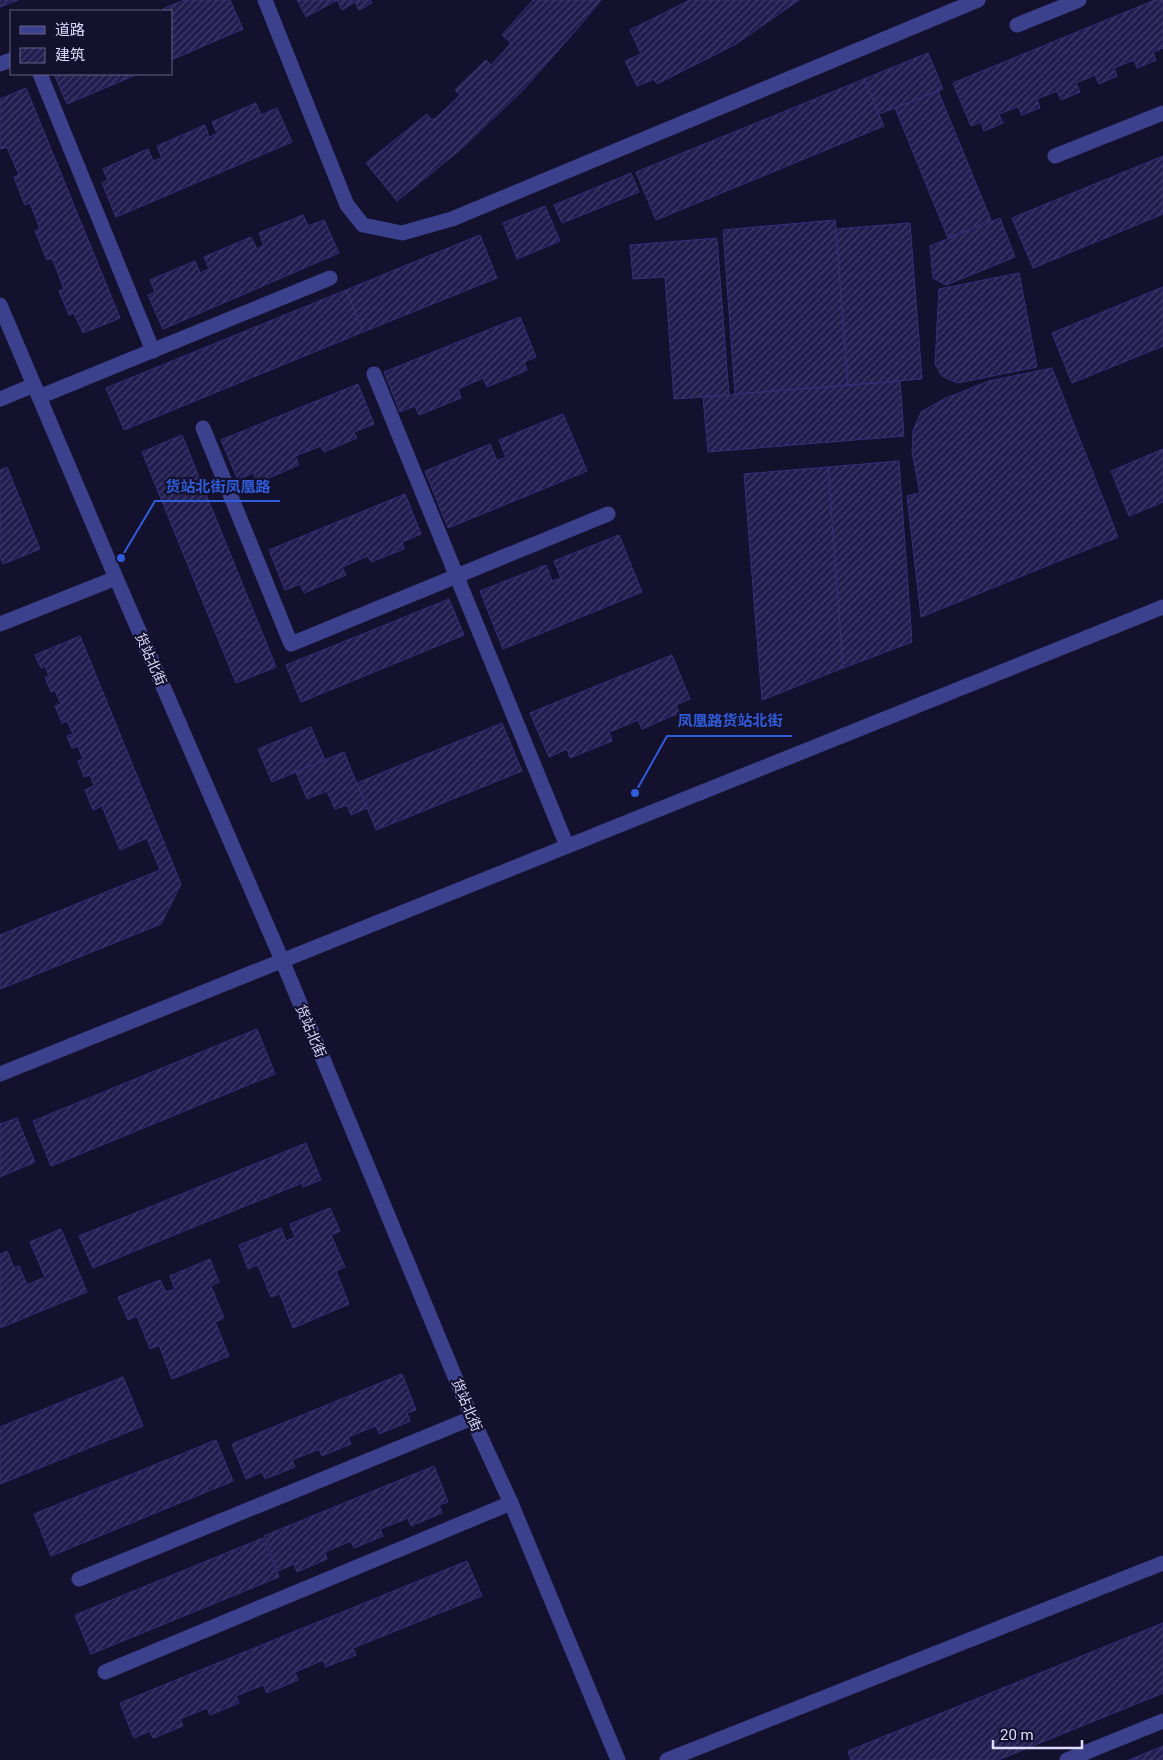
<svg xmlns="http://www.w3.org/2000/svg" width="1163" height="1760" viewBox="0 0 1163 1760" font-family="Roboto,'Noto Sans SC',sans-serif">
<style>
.building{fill:url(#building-hatch);stroke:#362e7b}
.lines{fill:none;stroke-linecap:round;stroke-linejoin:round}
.lane{stroke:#3c418d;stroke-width:15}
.street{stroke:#3c418d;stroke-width:15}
.labels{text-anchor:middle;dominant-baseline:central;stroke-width:4.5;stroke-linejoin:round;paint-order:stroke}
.street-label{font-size:14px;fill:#deddff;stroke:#13112d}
.leader{fill:none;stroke:#305cdc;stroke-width:2}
.callout-dot{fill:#305cdc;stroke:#13112d;stroke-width:2}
.callout-label{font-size:15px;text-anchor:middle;font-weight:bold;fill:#305cdc;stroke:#13112d;stroke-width:4.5;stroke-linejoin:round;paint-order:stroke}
</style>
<defs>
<pattern id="building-hatch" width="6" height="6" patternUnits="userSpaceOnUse" patternTransform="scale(1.25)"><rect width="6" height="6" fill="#221d4f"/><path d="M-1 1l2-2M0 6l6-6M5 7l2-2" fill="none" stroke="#423d69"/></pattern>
</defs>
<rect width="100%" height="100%" fill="#13112d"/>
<g class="building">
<path d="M0,0h18l-18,7z"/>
<path d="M184,0h27l1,2 4,-2h14l13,29 -72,31v-49h-7l-1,-2z"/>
<path d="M297,0h40l-31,17z"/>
<path d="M337,0h33l2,3 -13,7 -4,-8 -13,8z"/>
<path d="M533,0h68l-23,28 -55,62 -62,59 -64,52 -31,-38 61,-49 5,6 3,-1 25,-24 -5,-5 31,-30 5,5 3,-3 17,-19 -9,-8z"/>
<path d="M690,0h109l-63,44 -79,40 -3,-5 -17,7 -12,-25 16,-7 -11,-24z"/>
<path d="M1155,0h8v48l-10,4 3,8 -19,8 -3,-8 -20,8 3,8 -18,8 -4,-9 -19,8 4,9 -19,8 -4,-9 -20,8 3,9 -18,7 -4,-8 -19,7 4,9 -19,8 -3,-9 -10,4 -18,-43z"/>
<path d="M928,53l15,36 -64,25 -15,-35z"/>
<path d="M54,74h84l-71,30z"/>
<path d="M864,79l20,47 -228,94 -20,-48z"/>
<path d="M26,88l94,230 -37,15 -9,-20 -5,2 -10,-24 5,-2 -12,-31 -5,2 -12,-29 5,-2 -10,-26 -5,2 -11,-28 5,-2 -12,-28 -6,2 -1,-3v-47z"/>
<path d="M938,91l53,129 -43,18 -53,-130z"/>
<path d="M256,103l5,12 16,-7 15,34 -176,75 -14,-34 6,-3 -5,-11 45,-20 5,12 9,-3 -5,-12 48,-21 4,12 8,-3 -5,-12z"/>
<path d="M1163,156v58l-130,54 -21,-50z"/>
<path d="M631,173l8,19 -77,31 -8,-18z"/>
<path d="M545,206l15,35 -43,18 -14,-36z"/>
<path d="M303,215l5,11 16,-6 15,33 -176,76 -15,-34 7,-3 -5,-12 45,-19 5,12 9,-4 -5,-12 47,-20 6,12 7,-4 -5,-12z"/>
<path d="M1000,218l15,39 -69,28 -13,-7 -3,-32z"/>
<path d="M835,220l13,165 -113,9 -12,-164z"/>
<path d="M910,223l12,156 -74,6 -12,-156z"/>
<path d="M480,235l17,43 -134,54 -17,-42z"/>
<path d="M717,238l12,157 -55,4 -9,-122 -32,2 -3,-34z"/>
<path d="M1019,273l18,94 -80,16 -15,-7 -7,-12 4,-75z"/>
<path d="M1163,287v59l-91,37 -20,-50z"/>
<path d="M346,290l17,42 -239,98 -18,-42z"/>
<path d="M520,317l16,40 -12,5 3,8 -40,17 -4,-9 -25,11 3,9 -42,17 -4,-9 -15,6 -16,-40z"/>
<path d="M1052,368l66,169 -197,80 -14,-121 13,-3 -8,-41 1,-21 8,-19 23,-13 45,-18z"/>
<path d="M900,381l4,55 -196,16 -5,-55z"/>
<path d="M358,384l16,40 -20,8 3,6 -33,14 -3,-6 -26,10 4,9 -42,18 -4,-10 -15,7 -17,-40z"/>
<path d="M563,414l24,57 -139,57 -23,-57 65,-27 7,17 9,-4 -7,-17z"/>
<path d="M182,435l94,232 -40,16 -94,-231z"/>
<path d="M1163,449v53l-34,14 -18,-45z"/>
<path d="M899,461l13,181 -69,26 -15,-201z"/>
<path d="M7,467l33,82 -37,15 -3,-8v-86z"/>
<path d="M828,467l15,201 -81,32 -18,-226z"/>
<path d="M405,494l16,40 -19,8 2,7 -33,13 -3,-6 -26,11 4,8 -42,18 -4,-9 -15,6 -16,-40z"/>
<path d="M619,535l23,57 -139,57 -23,-58 66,-26 6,16 9,-3 -7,-17z"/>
<path d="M449,599l15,36 -163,67 -15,-37z"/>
<path d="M80,636l101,248 -20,40 -161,65v-54l160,-65 -13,-32 -27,12 -18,-44 -9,4 -8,-20 9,-4 -4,-11 -6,2 -6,-16 5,-2 -5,-13 -6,2 -5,-12 6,-2 -6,-13 -5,2 -7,-17 6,-2 -6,-14 -4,2 -6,-15 4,-1 -4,-10 -4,2 -6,-13z"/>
<path d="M672,655l18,44 -14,6 3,8 -37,16 -4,-9 -29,12 3,9 -42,17 -3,-9 -18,8 -19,-44z"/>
<path d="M502,723l20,48 -146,59 -19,-47z"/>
<path d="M311,727l14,33 -53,22 -14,-33z"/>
<path d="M344,752l23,56 -16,7 -4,-10 -12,4 -8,-18 -20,8 -11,-27z"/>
<path d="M257,1029l18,45 -224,92 -18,-45z"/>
<path d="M17,1118l18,44 -35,15v-53z"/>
<path d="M306,1143l15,37 -18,7 -1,-4 -209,85 -14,-32z"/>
<path d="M330,1208l10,23 -9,4 14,32 -9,4 13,33 -56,24 -13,-34 -9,3 -13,-32 -10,4 -9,-24 42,-17 5,13 9,-4 -5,-13z"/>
<path d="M61,1229l26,63 -87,36v-74l7,-3 7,17 5,-2 8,19 18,-8 -15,-35z"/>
<path d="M210,1259l9,23 -8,4 13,32 -9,4 14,34 -57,23 -13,-34 -9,4 -13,-33 -9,4 -10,-23 42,-17 6,12 9,-3 -5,-13z"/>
<path d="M402,1374l14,36 -9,3 3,8 -31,13 -3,-8 -28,11 3,7 -29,12 -3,-7 -27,11 3,7 -30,12 -3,-7 -16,7 -14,-35z"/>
<path d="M123,1377l20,49 -143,58v-57z"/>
<path d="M216,1440l17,41 -182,75 -17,-42z"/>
<path d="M434,1466l14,36 -9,3 3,8 -31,13 -3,-8 -28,11 3,7 -29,12 -3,-7 -26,11 2,7 -30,13 -3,-8 -16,7 -14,-35z"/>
<path d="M263,1538l16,39 -188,77 -16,-39z"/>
<path d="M467,1561l15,35 -129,52 3,7 -30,12 -3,-7 -28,12 3,8 -31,13 -4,-8 -27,11 3,7 -29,12 -3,-7 -27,11 3,7 -30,12 -3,-7 -16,7 -14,-35z"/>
<path d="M1163,1623v70l-165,67h-147l-3,-9z"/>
<path d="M1163,1746v14h-34z"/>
</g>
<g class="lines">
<g class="lane">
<path d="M265,0l82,205 16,20 39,8 50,-14 526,-219"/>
<path d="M1017,25l62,-25"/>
<path d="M0,64l11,-4"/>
<path d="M40,74l113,277"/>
<path d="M1055,156l108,-43"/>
<path d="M374,374l193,472"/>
<path d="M39,397l291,-119"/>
<path d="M0,399l34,-14"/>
<path d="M203,428l88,216 317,-130"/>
<path d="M0,624l116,-46"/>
<path d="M79,1579l393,-161"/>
<path d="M105,1672l406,-169"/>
<path d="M1067,1760l96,-39"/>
</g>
<g class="street">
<path d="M0,305l116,273 166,382 190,458 39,85 107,257"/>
<path d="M0,1074l1163,-467"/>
<path d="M667,1760l496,-197"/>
</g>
</g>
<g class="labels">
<g class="street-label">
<text transform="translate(151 659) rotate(66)">货站北街</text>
<text transform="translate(311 1031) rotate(67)">货站北街</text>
<text transform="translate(467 1405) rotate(67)">货站北街</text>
</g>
</g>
<path class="leader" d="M121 558L155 501H280M635 793L667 736H792"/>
<g class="callout-dot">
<circle cx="121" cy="558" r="5"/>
<circle cx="635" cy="793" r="5"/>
</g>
<g class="callout-label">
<text x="218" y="492">货站北街凤凰路</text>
<text x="730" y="726">凤凰路货站北街</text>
</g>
<rect x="10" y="10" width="162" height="65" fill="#13112d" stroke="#646381"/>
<rect x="20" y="26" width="25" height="8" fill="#3c418d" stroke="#646381"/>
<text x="55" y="35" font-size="15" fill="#deddff">道路</text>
<rect x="20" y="48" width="25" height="15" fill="url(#building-hatch)" stroke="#646381"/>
<text x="55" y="60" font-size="15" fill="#deddff">建筑</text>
<path d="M993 1740v8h89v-8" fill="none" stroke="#deddff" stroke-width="2.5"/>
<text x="1000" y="1740" font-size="15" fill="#deddff" stroke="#13112d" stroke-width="4" paint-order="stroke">20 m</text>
</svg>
